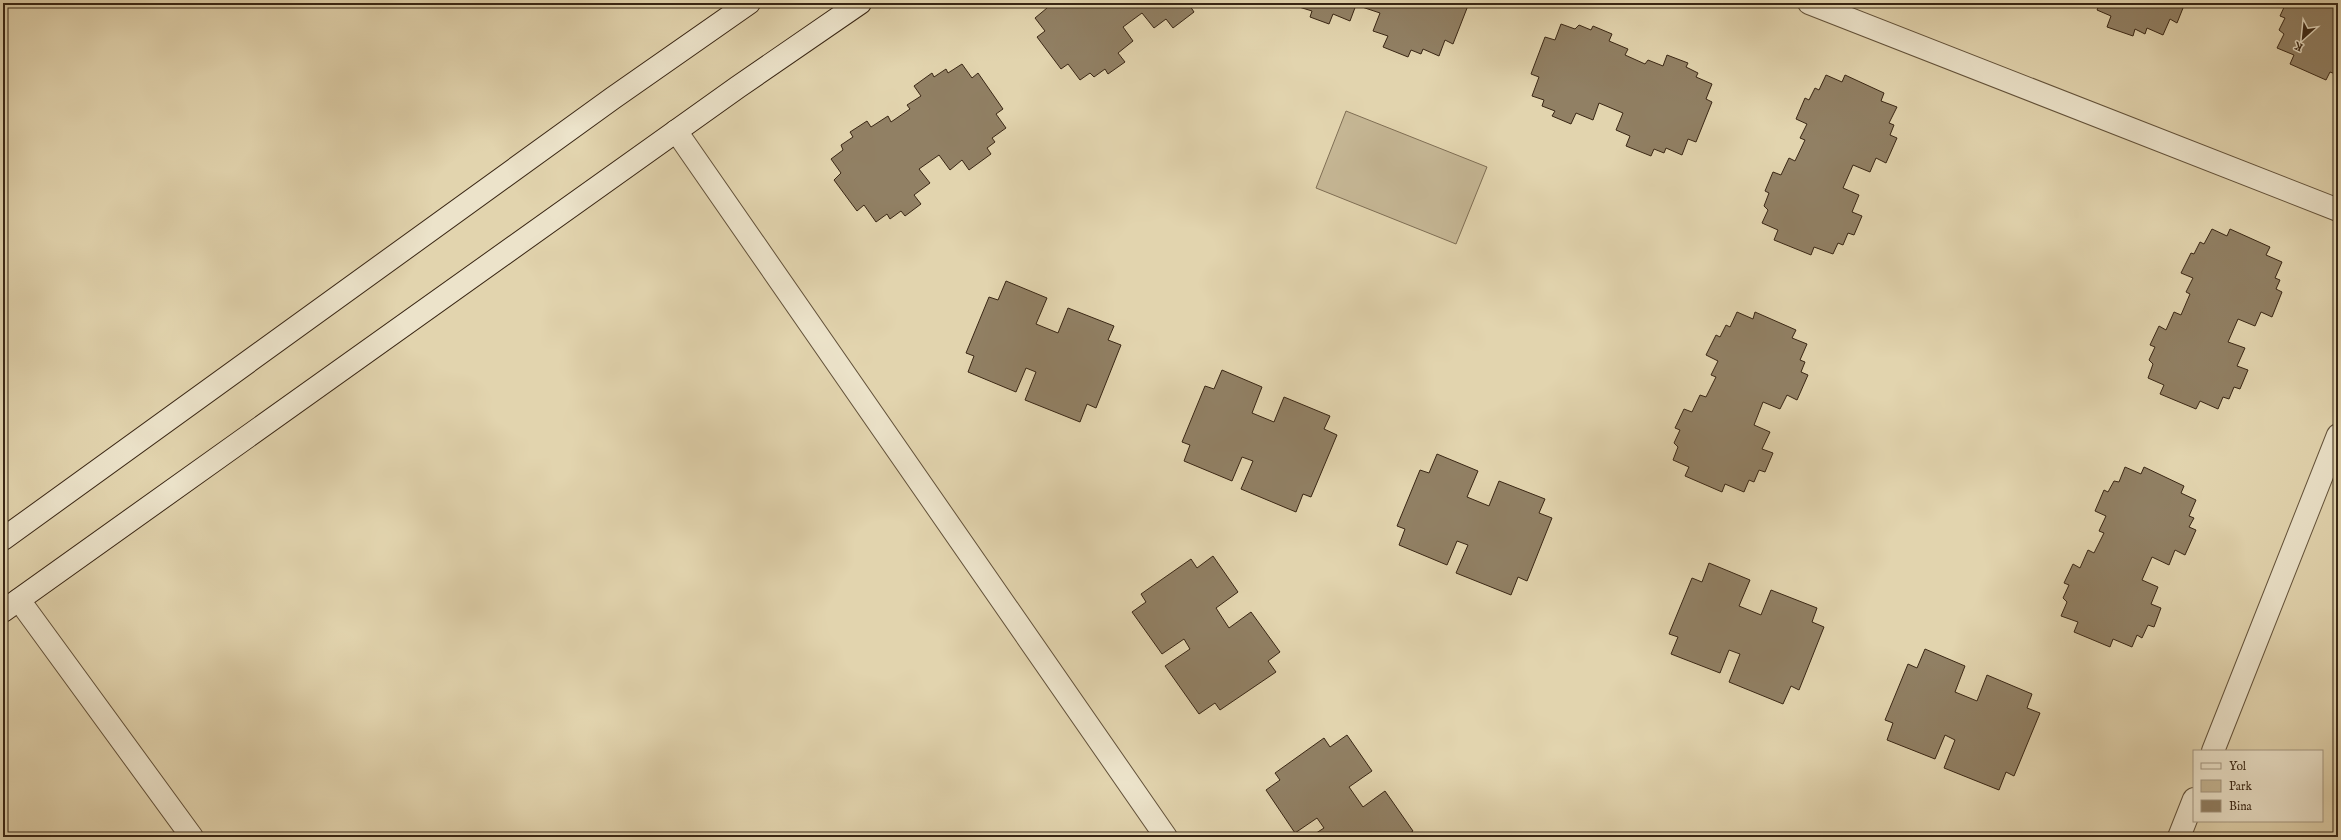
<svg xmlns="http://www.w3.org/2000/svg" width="2341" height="840" viewBox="0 0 2341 840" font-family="'IM FELL English',serif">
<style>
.green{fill:#c5b694;stroke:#7f6e54}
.building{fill:#918064;stroke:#392614}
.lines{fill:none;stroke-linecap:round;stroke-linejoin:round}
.street-casing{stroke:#63523a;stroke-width:24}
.secondary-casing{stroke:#392614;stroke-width:24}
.street{stroke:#ece3ca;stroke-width:22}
.secondary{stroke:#ece3ca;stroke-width:22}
</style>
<rect width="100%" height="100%" fill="#e2d4ae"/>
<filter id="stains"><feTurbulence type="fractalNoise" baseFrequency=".005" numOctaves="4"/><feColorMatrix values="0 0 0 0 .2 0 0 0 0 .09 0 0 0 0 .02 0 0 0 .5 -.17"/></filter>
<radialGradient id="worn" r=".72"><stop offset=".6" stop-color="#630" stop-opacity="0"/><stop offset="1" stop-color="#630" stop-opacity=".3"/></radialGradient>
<path class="green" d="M1346,111l141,56 -31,77 -140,-56z"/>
<g class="building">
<path d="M1045,3h150l-5,3 4,6 -21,16 -7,-9 -12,9 -12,-15 -19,14 10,14 -15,12 7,9 -17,12 -3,-5 -11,8 -4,-4 -10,7 -12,-16 -7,5 -24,-32 8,-6 -10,-13 12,-10z"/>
<path d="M1301,3h168l-16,41 -8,-4 -6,16 -16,-7 -2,5 -10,-4 -3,7 -25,-10 5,-11 -15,-5 7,-18 -24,-8 -6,16 -17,-7 -4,10 -19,-7 2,-6 -13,-4z"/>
<path d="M2100,3h85l-8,20 -7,-4 -7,16 -16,-7 -2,6 -10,-5 -2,7 -26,-9 4,-11 -14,-6z"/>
<path d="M2286,3h52v72l-8,-3 -4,8 -36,-16 4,-9 -17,-7 7,-14 -5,-4 6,-12 -5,-2z"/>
<path d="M1561,24l14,5 4,-4 12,5 2,-4 19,8 -3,7 19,8 -3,6 20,9 3,-4 15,6 4,-11 21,8 -2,4 12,6 -2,4 16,7 -6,15 6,3 -16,40 -8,-3 -6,16 -16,-7 -2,5 -10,-4 -3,7 -25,-10 4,-10 -14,-6 7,-17 -24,-10 -6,17 -17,-7 -5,11 -19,-8 3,-5 -13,-5 2,-6 -12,-4 7,-19 -8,-3 14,-37 10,3z"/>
<path d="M962,64l10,14 6,-5 25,36 -7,5 10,14 -14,10 3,4 -8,6 4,6 -22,16 -7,-10 -12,10 -11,-15 -20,14 11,14 -16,12 7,9 -16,12 -4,-5 -11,8 -3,-5 -11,8 -12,-17 -7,6 -23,-31 7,-7 -10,-14 12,-9 -2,-5 12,-8 -3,-5 17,-11 4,6 17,-11 3,6 19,-13 -3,-4 14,-9 -7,-10 18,-13 2,4 12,-8 2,4z"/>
<path d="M1826,75l16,7 3,-7 39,18 -3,8 16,6 -8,16 5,2 -4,10 7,3 -11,25 -10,-5 -6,14 -17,-7 -10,23 16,7 -7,17 10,4 -8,19 -6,-2 -5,12 -5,-2 -5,11 -19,-7 -3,8 -37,-15 4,-10 -16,-7 6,-13 -4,-4 5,-13 -4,-2 8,-19 8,3 8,-17 6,3 10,-21 -5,-2 7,-14 -11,-5 9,-21 4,2 6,-12 4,2z"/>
<path d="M2212,229l15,7 3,-7 40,18 -4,8 16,7 -7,16 5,2 -4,9 6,3 -10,25 -11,-5 -6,14 -17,-7 -10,23 17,6 -8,18 11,4 -8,19 -6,-2 -5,12 -6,-2 -5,12 -18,-8 -4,8 -36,-15 4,-9 -16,-7 5,-14 -4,-4 6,-13 -5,-2 9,-19 7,4 8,-18 7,3 9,-21 -4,-2 7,-14 -12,-5 10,-20 3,1 6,-12 4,2z"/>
<path d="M1006,281l41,17 -11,26 22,9 10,-25 46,18 -6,14 13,5 -25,63 -9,-4 -7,18 -55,-22 11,-28 -10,-4 -10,24 -48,-20 6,-16 -8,-3 23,-56 9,3z"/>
<path d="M1737,312l16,7 2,-7 41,18 -4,8 15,6 -7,16 5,2 -4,10 7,3 -11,25 -10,-5 -7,14 -17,-7 -9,23 16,7 -8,17 11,4 -8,19 -6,-2 -5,12 -5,-2 -5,12 -19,-8 -3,8 -37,-16 4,-9 -16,-7 5,-13 -4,-4 6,-13 -5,-2 9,-19 8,3 8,-17 6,2 10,-20 -5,-2 7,-14 -12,-6 10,-20 4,2 6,-12 4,2z"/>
<path d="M1222,370l40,17 -10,26 22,9 10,-25 46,19 -6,13 13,6 -26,62 -8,-3 -7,18 -55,-23 12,-28 -11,-4 -10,24 -48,-20 6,-16 -8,-3 23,-56 9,3z"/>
<path d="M1437,454l41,17 -11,26 22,9 10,-25 46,18 -6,14 13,5 -25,63 -9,-4 -7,18 -55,-22 12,-28 -11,-4 -10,24 -48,-20 6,-16 -8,-3 23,-56 9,3z"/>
<path d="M2125,467l16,7 3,-7 40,19 -3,7 15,7 -7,16 5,2 -5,9 7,3 -11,25 -10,-5 -6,15 -17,-8 -10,23 16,7 -7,17 10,4 -7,19 -6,-2 -6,13 -5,-3 -5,12 -19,-8 -3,8 -36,-15 4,-10 -17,-6 6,-14 -4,-4 6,-13 -5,-2 9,-19 7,4 8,-18 6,3 10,-20 -5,-2 7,-15 -11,-5 9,-21 4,2 6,-11 5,1z"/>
<path d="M1213,556l25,36 -22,16 13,20 22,-16 29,40 -12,9 8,11 -56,38 -5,-7 -16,11 -34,-48 25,-17 -6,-10 -22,15 -30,-42 14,-10 -5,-8 50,-35 6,9z"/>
<path d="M1709,563l41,17 -11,26 22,9 10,-25 46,18 -5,14 12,5 -25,63 -8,-4 -8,18 -54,-22 11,-28 -11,-4 -9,23 -49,-19 7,-17 -9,-3 23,-56 10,4z"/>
<path d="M1925,649l40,17 -10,26 22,9 10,-26 45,19 -5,14 13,5 -26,63 -8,-4 -7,18 -55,-22 11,-28 -10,-5 -10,24 -48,-19 6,-17 -8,-3 23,-56 9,4z"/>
<path d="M1347,735l25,36 -23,16 14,20 22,-16 28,40 -8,6h-95l14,-9 -7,-10 -22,15 -29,-43 14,-10 -5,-7 49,-35 6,9z"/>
</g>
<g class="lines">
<g class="street-casing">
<g id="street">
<path d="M1809,3l529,207"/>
<path d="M676,131l490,706"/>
<path d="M19,600l173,237"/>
<path d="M2213,751l125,-316"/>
<path d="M2179,837l15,-38"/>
</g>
</g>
<g class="secondary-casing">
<g id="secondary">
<path d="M3,539l610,-441 136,-95"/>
<path d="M3,611l735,-524 122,-84"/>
</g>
</g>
<use href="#street" class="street"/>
<use href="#secondary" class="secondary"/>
</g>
<rect width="2341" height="840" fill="none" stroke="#e2d4ae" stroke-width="16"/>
<rect x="4" y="4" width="2333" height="832" fill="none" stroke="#392614" stroke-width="2"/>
<rect x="8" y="8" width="2325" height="824" fill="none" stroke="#392614"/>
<rect x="2193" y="750" width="130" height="72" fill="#ece3ca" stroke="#a49781"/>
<rect x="2201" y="763" width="20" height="6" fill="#ece3ca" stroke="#a49781"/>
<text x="2229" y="770" font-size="12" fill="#392614">Yol</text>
<rect x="2201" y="780" width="20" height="12" fill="#c5b694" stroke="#a49781"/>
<text x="2229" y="790" font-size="12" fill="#392614">Park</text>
<rect x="2201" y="800" width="20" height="12" fill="#918064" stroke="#a49781"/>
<text x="2229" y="810" font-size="12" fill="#392614">Bina</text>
<g transform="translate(2303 38) rotate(207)" stroke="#ece3ca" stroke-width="3" paint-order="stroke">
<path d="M0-3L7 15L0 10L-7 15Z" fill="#392614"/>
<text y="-6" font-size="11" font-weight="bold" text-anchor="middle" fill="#392614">K</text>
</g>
<rect width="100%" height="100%" filter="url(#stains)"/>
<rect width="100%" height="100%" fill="url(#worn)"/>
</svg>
